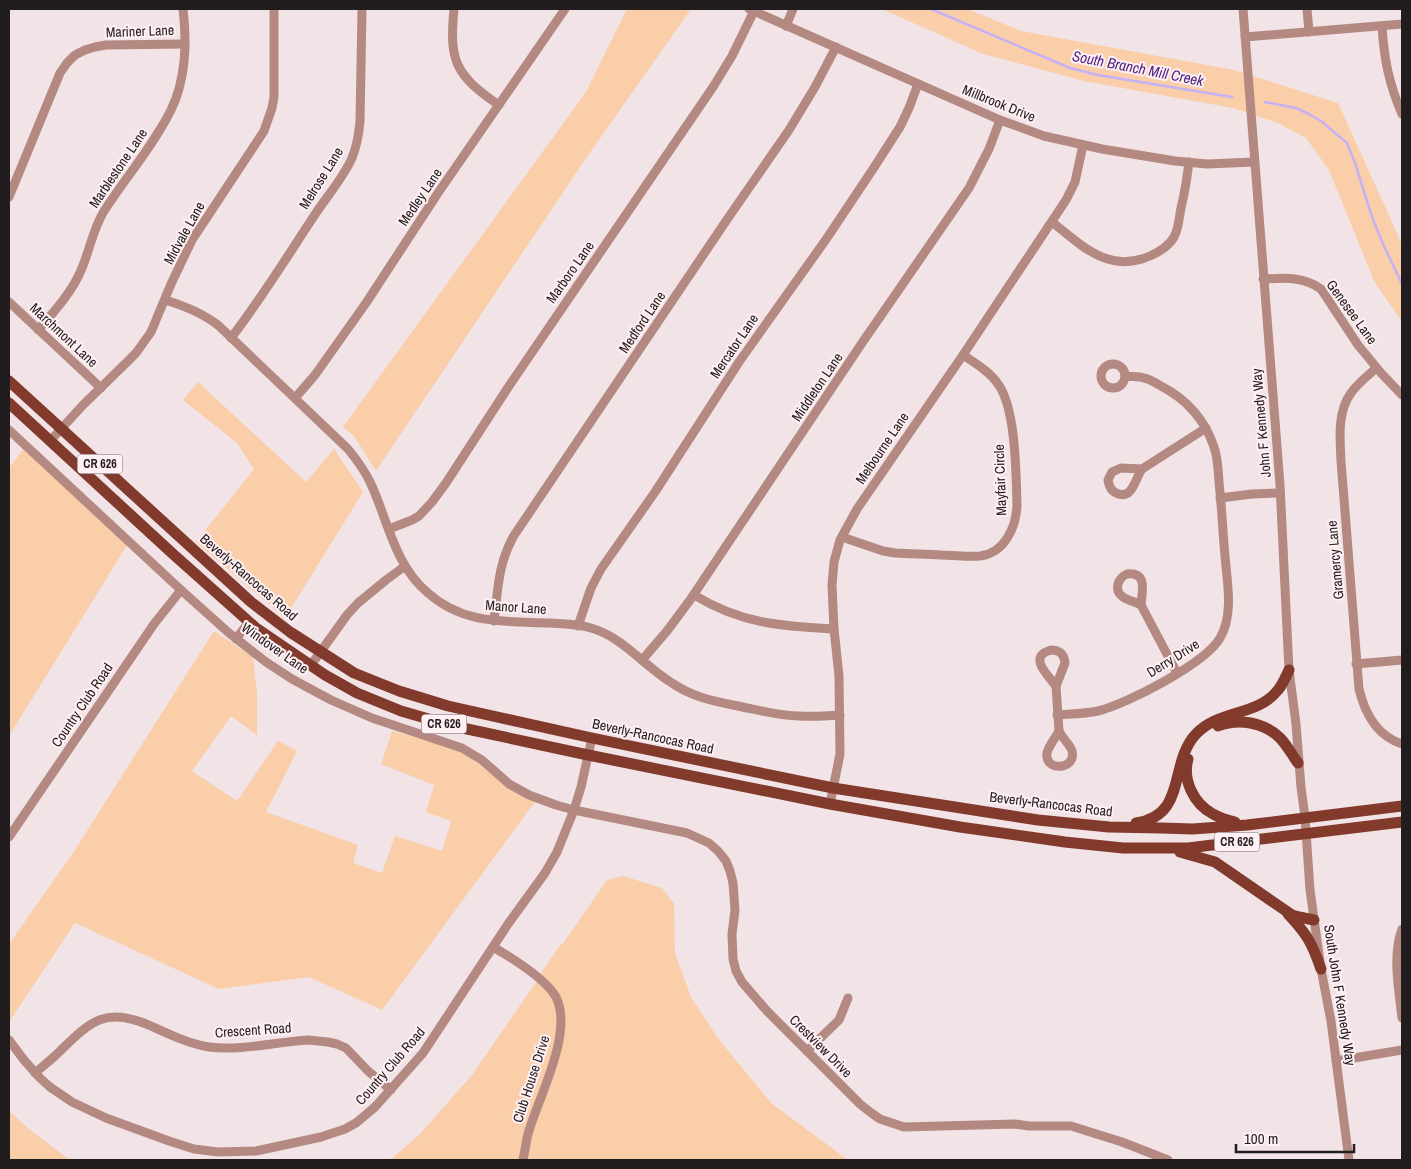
<svg xmlns="http://www.w3.org/2000/svg" width="1411" height="1169" viewBox="0 0 1411 1169" font-family="'Archivo Narrow',sans-serif">
<style>
.green{fill:#f9cea8}
.lines{fill:none;stroke-linecap:round;stroke-linejoin:round}
.stream{stroke:#c5b1f5;stroke-width:2.5}
.minor{stroke:#b48981;stroke-width:9}
.major{stroke:#823a2d;stroke-width:11}
.labels{text-anchor:middle;dominant-baseline:central;stroke-width:4;stroke-linejoin:round;paint-order:stroke}
.shield{fill:#fff0f4;stroke:#645c5e;stroke-width:1}
.shield-label{font-size:12px;font-weight:bold;fill:#211c1d}
.street-label{font-size:14px;fill:#211c1d;stroke:#fff0f4}
.water-label{font-size:15px;font-style:italic;fill:#4e2686;stroke:#fff0f4}
</style>
<rect width="100%" height="100%" fill="#f1e3e6"/>
<g class="green">
<path d="M627,9h64l-107,152 -208,310 -22,-35 -11,-9 243,-335z"/>
<path d="M882,9h85l54,22 213,39 104,33 64,141v78l-28,-41 -45,-111 -23,-32 -28,-15 -45,-15 -149,-27 -101,-27z"/>
<path d="M198,382l108,100 28,-33 29,43 -78,126 -89,-76 58,-73 -17,-26 -54,-43z"/>
<path d="M26,446l103,96 -120,194v-268z"/>
<path d="M214,631l39,26 4,36v42l-26,-19 -39,55 45,30 41,-60 19,10 -31,61 92,33 -5,18 29,10 13,-37 47,15 9,-30 -25,-9 8,-27 -53,-21 11,-33 75,20 70,48 -155,211 -73,-33 -90,12 -144,-66 -66,99v-78l64,-91z"/>
<path d="M623,876l39,12 12,16 1,49 16,44 26,40 54,66 77,57h-458l30,-26 52,-59 67,-97v-2l22,-32 1,1 45,-65z"/>
<path d="M9,1111l20,18 38,29 6,2h-64z"/>
</g>
<g class="lines">
<g class="stream">
<path d="M931,9l139,59 28,7 134,22"/>
<path d="M1265,102l31,6 13,6 12,7 26,22 8,20 17,54 11,27 19,40"/>
</g>
<g class="minor">
<path d="M454,9c-5,52 1,66 45,96"/>
<path d="M749,9l251,111 44,16 58,13 73,12 32,3 47,-2"/>
<path d="M1243,9l37,476 9,185 7,54 5,63 4,30 5,73 11,79 10,52 18,139"/>
<path d="M1307,9l2,23"/>
<path d="M786,26l7,-17"/>
<path d="M1382,26c2,33 7,58 20,88"/>
<path d="M1245,37l157,-13"/>
<path d="M9,197l51,-124 7,-10 8,-8 10,-5 10,-3 11,-2 79,-1"/>
<path d="M1052,222c30,24 57,52 98,34 9,-4 19,-10 24,-19 5,-9 5,-20 7,-29 4,-16 6,-30 8,-46"/>
<path d="M1263,279c21,-1 40,-3 58,10l37,56 23,28 21,22"/>
<path d="M165,300c20,6 38,13 54,26l129,123c9,11 17,22 23,35 17,37 24,82 57,109 36,32 77,28 122,30 13,1 28,1 41,5 32,9 53,38 81,55 23,16 48,19 75,25 17,3 34,8 52,8 14,1 28,0 41,-1"/>
<path d="M9,302l92,86"/>
<path d="M38,330c16,-18 35,-39 44,-62 8,-19 11,-39 22,-57 22,-34 49,-65 67,-101 15,-30 16,-69 12,-101"/>
<path d="M231,338c31,-40 57,-83 85,-125 12,-18 27,-35 36,-55 5,-12 7,-25 8,-37l2,-112"/>
<circle cx="1113" cy="376" r="12"/>
<path d="M1376,368c-8,8 -18,15 -25,25 -14,19 -11,46 -10,68l18,228c6,25 18,47 43,55"/>
<path d="M295,398l20,-23 51,-72 72,-110 127,-184"/>
<path d="M9,430l172,160 48,43 37,29 26,17 39,21 41,18 90,30 20,12 27,24 20,11 27,10 18,5 113,23 22,10 9,8 8,10 4,10 3,12 2,27 -3,24 1,25 3,12 6,11 25,29 93,93 10,8 10,7 24,8 111,-3 14,2h42l51,16 46,18"/>
<path d="M50,441l33,-36 44,-43 9,-9 15,-21 20,-48 21,-44 72,-109 8,-23 2,-11v-88"/>
<path d="M1121,468l21,1c-7,10 -10,32 -26,24 -6,-3 -7,-8 -8,-13l4,-8z"/>
<path d="M1142,469l64,-41"/>
<path d="M1220,498l32,-4 28,-1"/>
<path d="M389,529l23,-9 7,-4 13,-14 14,-19 63,-97 204,-299 19,-31 22,-45"/>
<path d="M842,537l41,14 12,2c16,1 31,1 46,2 13,0 27,2 39,1 25,-3 36,-29 37,-51 -1,-31 -1,-97 -19,-121 -8,-12 -23,-21 -35,-29"/>
<path d="M1127,574c21,-2 15,17 14,31 -6,-4 -13,-4 -18,-8 -10,-7 -5,-19 4,-23z"/>
<path d="M694,595c48,29 86,31 140,34"/>
<path d="M1141,605l36,68"/>
<path d="M494,621c4,-32 4,-56 19,-84l213,-316 63,-91 26,-43 21,-40"/>
<path d="M578,626l13,-38 10,-19 54,-77 84,-130 88,-124 46,-69 27,-42 9,-19 9,-24"/>
<path d="M236,639l13,-17"/>
<path d="M1051,650c9,0 13,4 14,13l-9,23c-8,-11 -29,-29 -5,-36z"/>
<path d="M642,660l25,-29 23,-31 172,-257 107,-155 20,-39 11,-29"/>
<path d="M1356,664l46,-4"/>
<path d="M311,665l36,-50 11,-12 28,-23 19,-14"/>
<path d="M1056,686l3,45"/>
<path d="M1057,715c13,-1 28,-1 41,-4 29,-7 108,-48 122,-73 14,-23 7,-57 5,-82 -2,-21 -3,-43 -5,-64 -2,-15 -1,-31 -6,-45 -9,-27 -28,-48 -53,-61 -5,-3 -12,-7 -17,-8 -6,-2 -13,-1 -19,-2"/>
<path d="M1059,731c3,7 11,13 13,20 5,19 -28,21 -25,2 1,-6 9,-16 12,-22z"/>
<path d="M830,804l10,-50 -1,-78 -5,-47 -2,-44 2,-23 6,-22 17,-31 106,-154 103,-155 9,-18 8,-37"/>
<path d="M9,837l145,-213 27,-34"/>
<path d="M1402,929c-10,26 -3,62 0,89"/>
<path d="M493,947c19,11 52,31 63,50 18,36 -18,101 -28,137 -2,8 -3,17 -5,26"/>
<path d="M9,1040l15,20 16,18 10,9 22,15 34,16 63,23 25,8 24,3 38,-1 65,-14 24,-8 11,-6 19,-16 48,-54 85,-129 37,-51 12,-21 17,-42 7,-23 11,-49"/>
<path d="M807,1051l32,-31 9,-22"/>
<path d="M1336,1061l66,-11"/>
<path d="M35,1073c8,-7 16,-13 23,-20 32,-31 47,-48 93,-27 18,8 38,18 58,21 31,4 67,-5 99,-7l20,2 9,2 9,4 22,23 23,19"/>
</g>
<g class="major">
<path d="M9,381l242,221 39,30 64,41 45,18 49,15 144,32 241,50 205,32 71,7 52,1 32,1 54,-4 155,-19"/>
<path d="M9,403l164,151 83,74 69,47 32,18 44,18 52,15 135,29 242,49 130,23 105,15 58,6h65l214,-26"/>
<path d="M1218,726c20,-8 46,-4 62,12 7,7 12,17 18,25"/>
<path d="M1188,759c-6,21 6,45 25,55 7,4 14,6 22,8"/>
<path d="M1136,823c52,-8 32,-59 60,-89 22,-24 62,-18 82,-44 5,-6 8,-14 11,-20"/>
<path d="M1180,852l35,10 77,53 7,2 15,3"/>
<path d="M1288,914c19,20 24,29 33,55"/>
</g>
</g>
<g class="labels">
<g class="shield">
<rect x="77.5" y="454.5" width="45" height="19" rx="4"/>
<rect x="421.5" y="714.5" width="45" height="19" rx="4"/>
<rect x="1214.5" y="832.5" width="45" height="19" rx="4"/>
</g>
<g class="shield-label">
<text x="100" y="464">CR 626</text>
<text x="444" y="724">CR 626</text>
<text x="1237" y="842">CR 626</text>
</g>
<g class="street-label">
<text transform="translate(140 31) rotate(-2)">Mariner Lane</text>
<text transform="translate(999 103) rotate(22)">Millbrook Drive</text>
<text transform="translate(118 168) rotate(-56)">Marblestone Lane</text>
<text transform="translate(321 178) rotate(-58)">Melrose Lane</text>
<text transform="translate(420 197) rotate(-56)">Medley Lane</text>
<text transform="translate(184 233) rotate(-61)">Midvale Lane</text>
<text transform="translate(570 272) rotate(-55)">Marboro Lane</text>
<text transform="translate(1352 312) rotate(54)">Genesee Lane</text>
<text transform="translate(642 322) rotate(-56)">Medford Lane</text>
<text transform="translate(64 335) rotate(43)">Marchmont Lane</text>
<text transform="translate(734 346) rotate(-56)">Mercator Lane</text>
<text transform="translate(817 387) rotate(-56)">Middleton Lane</text>
<text transform="translate(1261 423) rotate(-95)">John F Kennedy Way</text>
<text transform="translate(882 448) rotate(-56)">Melbourne Lane</text>
<text transform="translate(1000 480) rotate(-92)">Mayfair Circle</text>
<text transform="translate(1335 560) rotate(-95)">Gramercy Lane</text>
<text transform="translate(249 577) rotate(41)">Beverly-Rancocas Road</text>
<text transform="translate(516 607) rotate(4)">Manor Lane</text>
<text transform="translate(275 648) rotate(35)">Windover Lane</text>
<text transform="translate(1173 658) rotate(-32)">Derry Drive</text>
<text transform="translate(82 705) rotate(-56)">Country Club Road</text>
<text transform="translate(653 736) rotate(12)">Beverly-Rancocas Road</text>
<text transform="translate(1051 804) rotate(7)">Beverly-Rancocas Road</text>
<text transform="translate(1340 995) rotate(81)">South John F Kennedy Way</text>
<text transform="translate(253 1030) rotate(-4)">Crescent Road</text>
<text transform="translate(821 1046) rotate(45)">Crestview Drive</text>
<text transform="translate(390 1066) rotate(-49)">Country Club Road</text>
<text transform="translate(531 1079) rotate(-72)">Club House Drive</text>
</g>
<g class="water-label">
<text transform="translate(1138 68) rotate(11)">South Branch Mill Creek</text>
</g>
</g>
<rect width="1411" height="1169" fill="none" stroke="#211c1d" stroke-width="20"/>
<path d="M1236 1144v8h118v-8" fill="none" stroke="#211c1d" stroke-width="2.5"/>
<text x="1244" y="1144" font-size="15" fill="#211c1d" stroke="#fff0f4" stroke-width="4" paint-order="stroke">100 m</text>
</svg>
